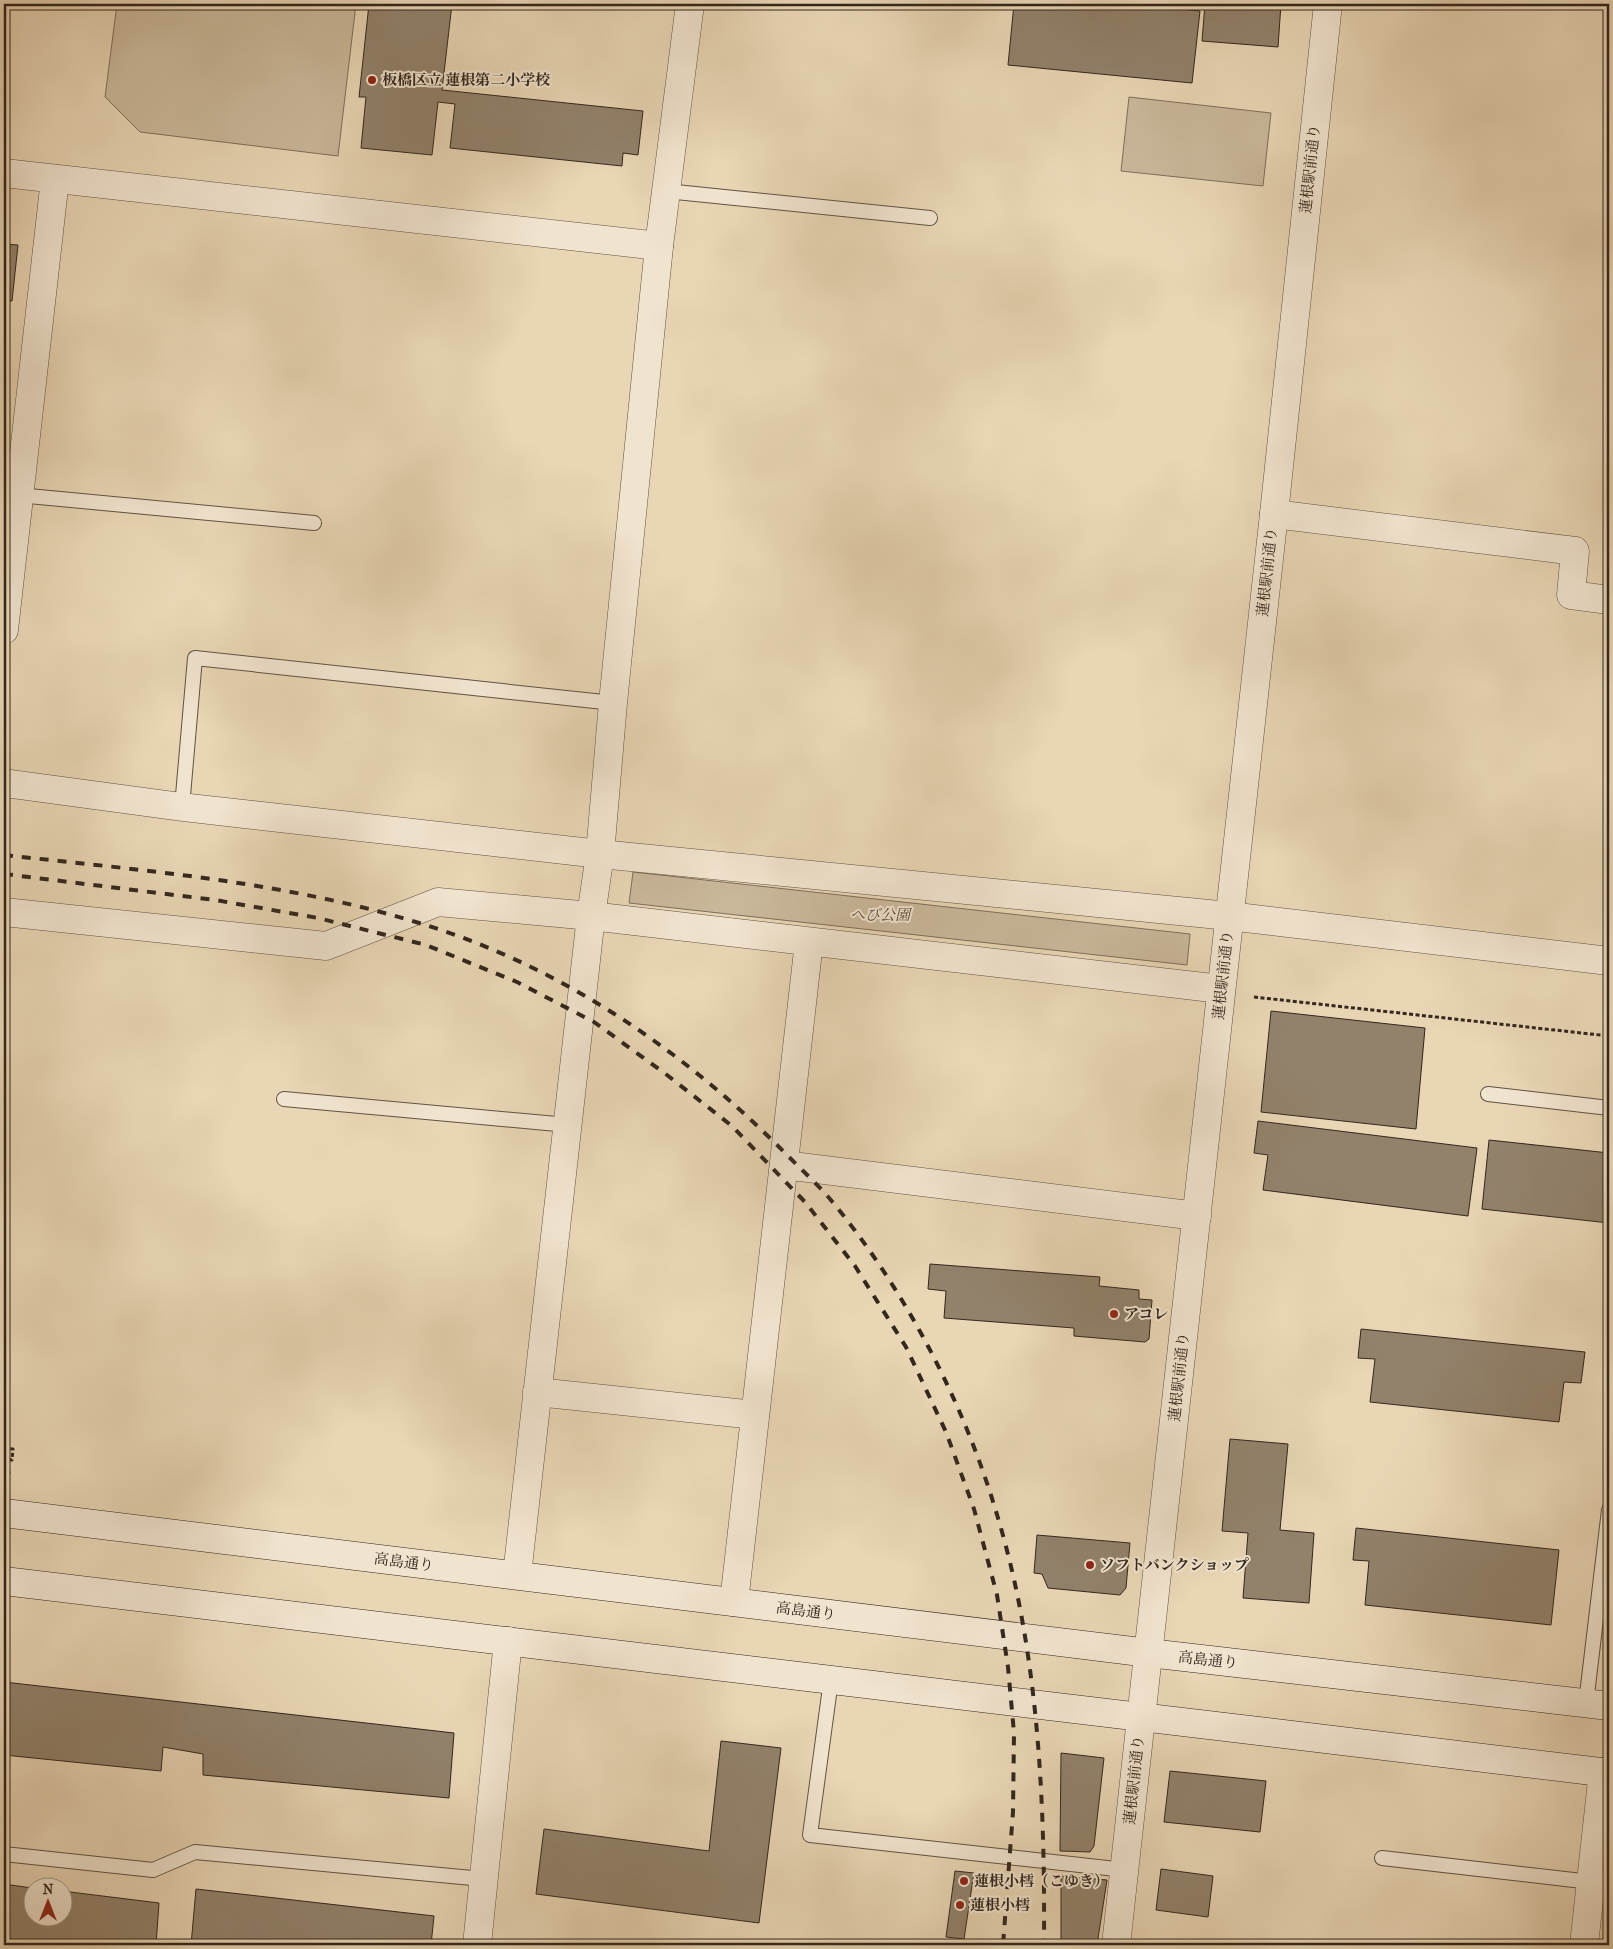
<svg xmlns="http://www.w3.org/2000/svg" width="1613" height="1949" viewBox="0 0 1613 1949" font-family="'IM FELL French Canon','Noto Serif JP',serif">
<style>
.green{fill:#cab89b;stroke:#7e6f5c}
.building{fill:#92826c;stroke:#33261d}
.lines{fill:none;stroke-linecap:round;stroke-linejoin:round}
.service-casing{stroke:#605243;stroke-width:16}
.minor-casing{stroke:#605243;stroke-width:29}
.tertiary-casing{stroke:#605243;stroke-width:29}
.secondary-casing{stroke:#33261d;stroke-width:29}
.path{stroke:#33261d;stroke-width:3;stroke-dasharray:4 2.5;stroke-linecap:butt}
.service{stroke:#f1e4cf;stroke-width:14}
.minor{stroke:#f1e4cf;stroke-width:28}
.tertiary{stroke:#f1e4cf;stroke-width:28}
.secondary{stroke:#f1e4cf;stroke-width:28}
.rail{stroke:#33261d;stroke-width:4;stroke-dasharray:9 9;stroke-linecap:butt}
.poi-dot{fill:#8f2418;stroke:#f1e4cf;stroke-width:2}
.labels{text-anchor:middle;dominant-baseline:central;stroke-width:4;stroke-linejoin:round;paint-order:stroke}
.poi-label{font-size:15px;font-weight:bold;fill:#33261d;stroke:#f1e4cf;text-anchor:start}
.street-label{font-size:15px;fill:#33261d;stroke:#f1e4cf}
.park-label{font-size:15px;font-style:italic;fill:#594a3c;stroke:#f1e4cf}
</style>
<rect width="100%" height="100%" fill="#e9d6b5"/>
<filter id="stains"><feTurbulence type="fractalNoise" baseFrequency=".004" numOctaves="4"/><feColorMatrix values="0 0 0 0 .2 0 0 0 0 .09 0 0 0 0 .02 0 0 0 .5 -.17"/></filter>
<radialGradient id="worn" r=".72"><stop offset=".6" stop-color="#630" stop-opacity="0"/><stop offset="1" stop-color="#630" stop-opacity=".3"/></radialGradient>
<g class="green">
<path d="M117,4h239l-18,152 -198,-24 -35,-35z"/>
<path d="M1129,97l142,16 -8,73 -142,-15z"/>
<path d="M633,872l557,62 -3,31 -558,-62z"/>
</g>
<g class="building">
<path d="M369,4h83l-10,86 201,21 -5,44 -15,-2 -1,13 -172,-18 5,-44 -17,-2 -6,53 -71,-7 5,-51h-7z"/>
<path d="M1014,4h115l71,7 -8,72 -184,-18z"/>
<path d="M1205,4h76l-3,43 -76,-6z"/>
<path d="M4,244l14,1 -6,56h-8z"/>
<path d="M1271,1011l154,17 -9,101 -155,-17z"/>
<path d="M1258,1121l219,27 -9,68 -205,-26 5,-35 -14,-2z"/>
<path d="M1489,1140l120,13v70l-127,-14z"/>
<path d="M930,1264l170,13 -1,9 40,4v9l13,1 -3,39 -4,3 -71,-6v-8l-130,-10 2,-27 -18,-2z"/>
<path d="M1361,1329l224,23 -4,31 -17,-1 -5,40 -189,-20 5,-43 -17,-1z"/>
<path d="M1230,1439l58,5 -8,86 34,3 -5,70 -66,-5 5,-65 -26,-2z"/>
<path d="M1356,1528l203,22 -8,75 -186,-20 4,-44 -16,-1z"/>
<path d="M1037,1535l93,8 -4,45 -6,7 -72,-7 -6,-14 -8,-1z"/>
<path d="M4,1682l450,51 -5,65 -246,-23v-21l-40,-7 -2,24 -157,-16z"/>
<path d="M721,1741l60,7 -22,175 -223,-29 8,-65 165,22z"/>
<path d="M1061,1753l43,5 -10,88 -4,6 -30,-1z"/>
<path d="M1170,1771l96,10 -6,51 -96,-10z"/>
<path d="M1161,1869l52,7 -5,41 -52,-7z"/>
<path d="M955,1871l19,2 -10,66 -18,-2z"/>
<path d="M1061,1876l46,4 -10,65h-36z"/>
<path d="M4,1884l28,4v28h30v-25l97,12 -3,42h-152z"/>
<path d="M196,1889l238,27 -3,29h-240z"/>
</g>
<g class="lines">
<g class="service-casing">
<g id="service">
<path d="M666,191l264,27"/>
<path d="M18,495l296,28"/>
<path d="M182,807l13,-149 418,45"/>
<path d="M1488,1094l121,14"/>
<path d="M284,1099l284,26"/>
<path d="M831,1680l-21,155 315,35"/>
<path d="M1586,1703l23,-193"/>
<path d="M4,1854l149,16 42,-18 288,27"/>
<path d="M1382,1858l209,24"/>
</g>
</g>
<g class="minor-casing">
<g id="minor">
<path d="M4,173l655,73"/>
<path d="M1274,514l301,37 -4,44 38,5"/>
<path d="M4,630l51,-451"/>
<path d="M4,783l178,24 418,47"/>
<path d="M4,912l322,34 112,-44 153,14 630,73"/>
<path d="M784,1165l413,51"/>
<path d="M537,1392l218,23"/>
<path d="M517,1575l74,-659 9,-62 13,-151 46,-457 31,-242"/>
<path d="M734,1602l75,-660"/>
<path d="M477,1945l31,-304"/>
<path d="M1584,1945l19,-173"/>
</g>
</g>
<g class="tertiary-casing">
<g id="tertiary">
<path d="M600,854l629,62 380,45"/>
<path d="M1116,1945l158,-1431 54,-510"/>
</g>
</g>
<g class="secondary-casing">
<g id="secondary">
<path d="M4,1513l1145,140 460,53"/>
<path d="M4,1581l1605,192"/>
</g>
</g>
<g class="path">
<path d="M1254,997l355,39"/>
<path d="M4,1448l9,1 -1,11 -8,-1"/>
<path d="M4,1467l5,5 -2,10"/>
</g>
<use href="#service" class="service"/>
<use href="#minor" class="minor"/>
<use href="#tertiary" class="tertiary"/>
<use href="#secondary" class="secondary"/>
<g class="rail">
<path d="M4,855c153,17 311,29 457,82 124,46 235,125 327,219 14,14 29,28 42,43 76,91 135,206 168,319 41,137 47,285 46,427"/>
<path d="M4,874l211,26 103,18 108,27 91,37 77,40 73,53 65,51 73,76 50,64 51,81 40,85 28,77 23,86 11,72 6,66 -1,79 -10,133"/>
</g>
</g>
<g class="poi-dot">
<circle cx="372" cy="80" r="5"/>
<circle cx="1114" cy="1314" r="5"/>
<circle cx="1090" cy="1565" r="5"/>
<circle cx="964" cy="1881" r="5"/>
<circle cx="960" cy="1905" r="5"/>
</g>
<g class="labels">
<g class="poi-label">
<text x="382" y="80">板橋区立 蓮根第二小学校</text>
<text x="1124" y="1314">アコレ</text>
<text x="1100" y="1565">ソフトバンクショップ</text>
<text x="974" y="1881">蓮根小樰（こゆき）</text>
<text x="970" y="1905">蓮根小樰</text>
</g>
<g class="street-label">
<text transform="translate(1310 169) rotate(-84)">蓮根駅前通り</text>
<text transform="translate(1267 572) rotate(-84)">蓮根駅前通り</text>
<text transform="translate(1223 975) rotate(-84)">蓮根駅前通り</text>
<text transform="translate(1179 1377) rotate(-84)">蓮根駅前通り</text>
<text transform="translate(404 1562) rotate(7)">高島通り</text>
<text transform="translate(806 1611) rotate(7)">高島通り</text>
<text transform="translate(1208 1660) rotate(6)">高島通り</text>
<text transform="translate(1134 1780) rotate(-84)">蓮根駅前通り</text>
</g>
<g class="park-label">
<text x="880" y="915">へび公園</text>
</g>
</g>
<rect width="1613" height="1949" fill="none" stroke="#e9d6b5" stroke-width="20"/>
<rect x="5" y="5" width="1603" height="1939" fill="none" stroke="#33261d" stroke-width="2.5"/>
<rect x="10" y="10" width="1593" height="1929" fill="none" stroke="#33261d"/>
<g transform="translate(48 1902)"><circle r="24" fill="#f1e4cf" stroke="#a59888"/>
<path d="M0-4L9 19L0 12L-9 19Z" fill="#8f2418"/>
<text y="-8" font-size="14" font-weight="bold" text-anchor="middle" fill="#33261d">N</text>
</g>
<rect width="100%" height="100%" filter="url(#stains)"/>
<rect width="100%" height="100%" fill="url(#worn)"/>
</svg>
